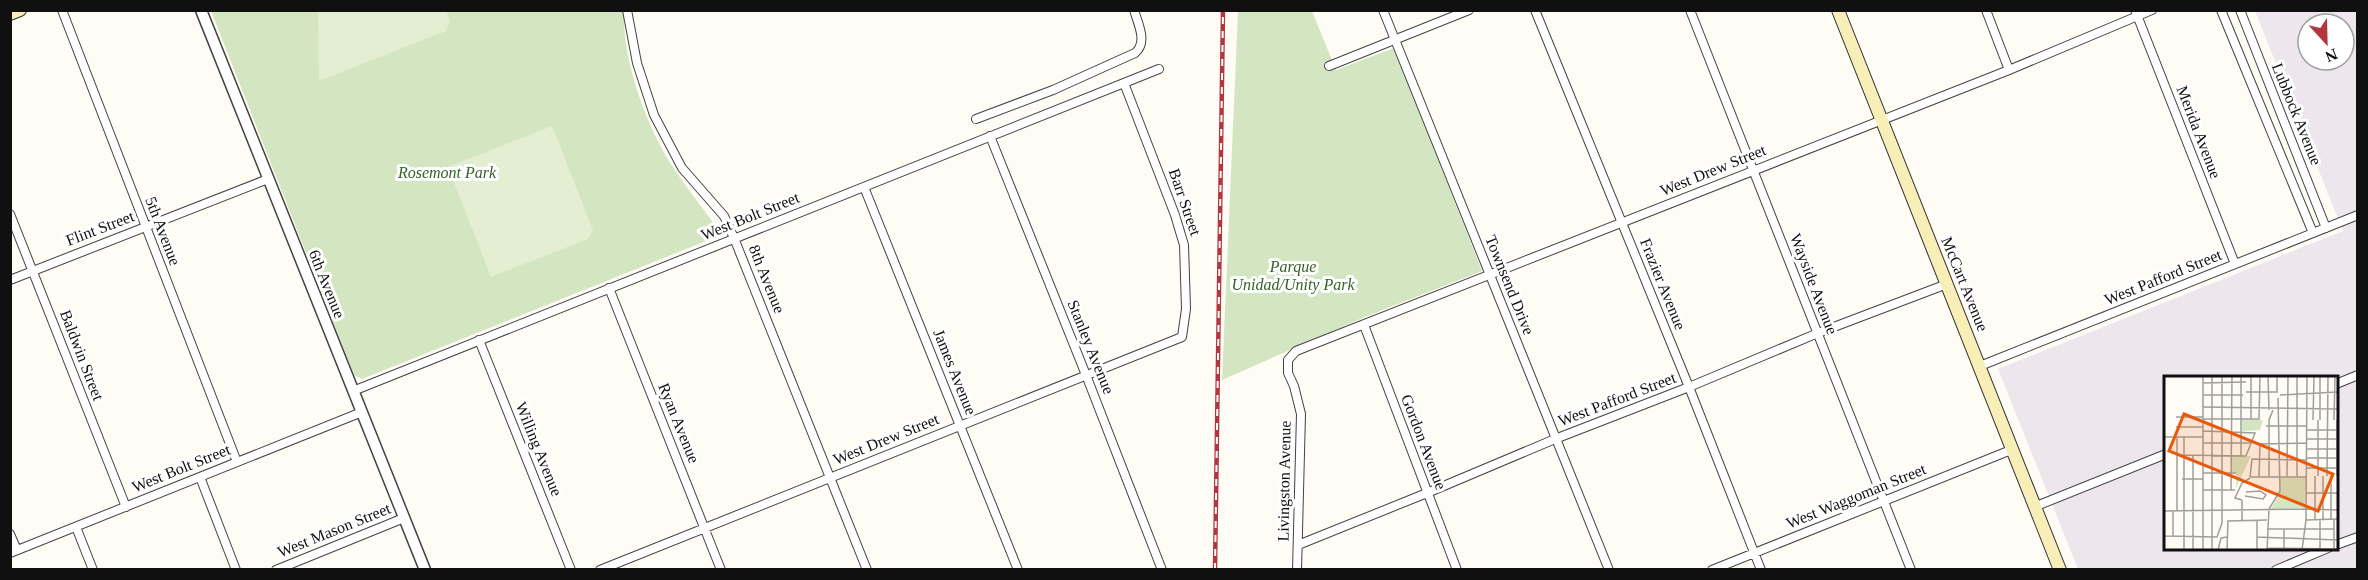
<svg xmlns="http://www.w3.org/2000/svg" width="2368" height="580" font-family="Georgia,serif">
<style>
.industrial{fill:#ede6ed;fill-rule:evenodd}
.green{fill:#d4e6c1}
.pitch{fill:#e4eed2}
.lines{fill:none;stroke-linecap:round;stroke-linejoin:round}
.minor-casing{stroke:#434343;stroke-width:10}
.tertiary-casing{stroke:#434343;stroke-width:13}
.secondary-casing{stroke:#323232;stroke-width:14}
.minor{stroke:#fff;stroke-width:8}
.tertiary{stroke:#fff;stroke-width:10}
.secondary{stroke:#f7efb7;stroke-width:12}
.rail-casing{stroke:#b2363e;stroke-width:4.5}
.rail{stroke:#fff;stroke-width:2;stroke-dasharray:7;stroke-linecap:butt}
.labels{text-anchor:middle;dominant-baseline:central;stroke-width:6;stroke-linejoin:round;paint-order:stroke}
.street-label{font-size:16px;fill:#101010;stroke:#fff}
.park-label{font-size:16px;font-style:italic;fill:#346226;stroke:#fff}
.inset-road{fill:none;stroke:#9f9e99;stroke-width:1.5}
.view{fill:#e8590c;fill-opacity:0.15;stroke:#e8590c;stroke-width:3}
.inset-edge{fill:none;stroke:#101010;stroke-width:3}
</style>
<rect width="100%" height="100%" fill="#fefcf5"/>
<path class="industrial" d="M2255,11H2357V569H2078L1998,369L2343,231ZM2308,24H2344V60H2308ZM2166,378H2336V548H2166Z"/>
<path class="green" d="M211,11H624C622,56 643,116 666,156C682,183 704,208 721,235L362,379L354,375Z
M1238,11H1312L1336,70L1394,48L1482,271L1365,317L1222,380Z"/>
<path class="pitch" d="M318,11H446L450,21L446,31L319,81Z
M552,126L593,230L588,239L491,277L448,167Z"/>
<g class="lines">
<g class="minor-casing">
<path id="minor" d="M62,10L237,462
M627,10L637,63L654,115L682,168L724,216L734,238L867,570
M1383,10L1609,570
M1535,10L1689,387L1761,570
M1690,10L1911,570
M1986,10L2009,70
M2135,10L2235,264
M2221,10L2313,233
M2240,10L2326,228
M1329,66L1469,10
M976,119L1053,90L1135,53C1148,42 1138,24 1134,10
M990,136L1086,375L1162,570
M864,187L1018,570
M10,214L126,507
M10,280L268,179
M609,288L721,570
M1364,325L1457,570
M479,340L571,570
M1980,366L2358,215
M2336,384L2358,375
M353,391L1159,69
M200,477L236,570
M2034,507L2166,454
M76,527L93,570
M10,534L17,550
M1298,545L1427,493L1555,439L1689,387L1818,333L1947,284
M2336,545L2358,537
M10,553L362,412
M276,570L404,518
M600,570L1182,337L1186,309L1184,245L1175,215L1124,83
M1297,570L1301,414L1294,386L1288,373V360L1296,351L2009,70L2152,10
M1712,570L2011,450
M2276,570L2328,548"/>
</g>
<g class="tertiary-casing">
<path id="tertiary" d="M201,10L425,570"/>
</g>
<g class="secondary-casing">
<path id="secondary" d="M1838,10L2060,570
M10,14L20,10"/>
</g>
<use href="#minor" class="minor"/>
<use href="#tertiary" class="tertiary"/>
<use href="#secondary" class="secondary"/>
<g class="rail-casing">
<path id="rail" d="M1215,570L1223,10"/>
</g>
<use href="#rail" class="rail"/>
</g>
<g class="labels">
<g class="street-label">
<text transform="translate(2297 114) rotate(68)">Lubbock Avenue</text>
<text transform="translate(2199 132) rotate(69)">Merida Avenue</text>
<text transform="translate(1713 170) rotate(-22)">West Drew Street</text>
<text transform="translate(1185 202) rotate(71)">Barr Street</text>
<text transform="translate(750 216) rotate(-22)">West Bolt Street</text>
<text transform="translate(100 228) rotate(-21)">Flint Street</text>
<text transform="translate(163 231) rotate(69)">5th Avenue</text>
<text transform="translate(2163 277) rotate(-22)">West Pafford Street</text>
<text transform="translate(767 279) rotate(68)">8th Avenue</text>
<text transform="translate(327 284) rotate(68)">6th Avenue</text>
<text transform="translate(1663 284) rotate(68)">Frazier Avenue</text>
<text transform="translate(1814 284) rotate(69)">Wayside Avenue</text>
<text transform="translate(1965 284) rotate(68)">McCart Avenue</text>
<text transform="translate(1510 285) rotate(68)">Townsend Drive</text>
<text transform="translate(1091 347) rotate(68)">Stanley Avenue</text>
<text transform="translate(82 355) rotate(69)">Baldwin Street</text>
<text transform="translate(955 372) rotate(68)">James Avenue</text>
<text transform="translate(1617 399) rotate(-21)">West Pafford Street</text>
<text transform="translate(679 423) rotate(68)">Ryan Avenue</text>
<text transform="translate(886 439) rotate(-22)">West Drew Street</text>
<text transform="translate(1424 442) rotate(69)">Gordon Avenue</text>
<text transform="translate(539 449) rotate(68)">Willing Avenue</text>
<text transform="translate(181 468) rotate(-22)">West Bolt Street</text>
<text transform="translate(1284 481) rotate(-89)">Livingston Avenue</text>
<text transform="translate(1856 496) rotate(-22)">West Waggoman Street</text>
<text transform="translate(334 530) rotate(-22)">West Mason Street</text>
</g>
<g class="park-label">
<text x="447" y="172">Rosemont Park</text>
<text x="1293" y="266">Parque<tspan x="1293" dy="18">Unidad/Unity Park</tspan></text>
</g>
</g>
<g transform="translate(2164 376)">
<rect width="174" height="174" fill="#fefcf5"/>
<path d="M78,44H99L96,54L78,55ZM68,80H87L72,112V97L68,96ZM115,102H142L141,132L107,133L116,117Z" fill="#d4e6c1"/>
<path class="inset-road" d="M104,0L105,34M39,7L82,6M82,16H113V0M39,19H79M116,19L174,16M38,31L174,33M12,41H39M39,43H95L96,0M87,43V0M149,44L150,0M154,44V100M156,44V0M170,44L171,0M102,50H142M12,51H39M142,54H173M0,61H39M142,63H173M39,67H86M142,73H173M13,79L82,80L91,57L39,55M77,80V0M142,82H173M142,92H173M39,97H72M163,100L164,0M173,100V44M86,101L88,83L142,84M86,101H142M95,101L96,68L142,67M105,101V44L109,34M123,101L124,0M133,101V0M18,103H39M39,114H71M67,114L68,0M142,117H174M81,120L99,123L102,119L96,115L82,116M78,124L71,122L78,107L86,102M105,133L116,115L114,22M139,133L174,134M0,135L142,133M9,135V161M13,135V61M78,144V124M93,144V174M142,144L174,143M151,144V100M156,144V173M159,144V100M167,144V100M170,144V173M103,153H170M120,153V173M0,160L53,161L58,147V0M0,160V135M93,161L174,164M103,172L174,173M20,174V61M29,174V79M39,174V0M48,174V0M54,174L57,162L63,161M63,174L64,145L103,144M103,174L105,133M138,174L142,144L143,0"/>
<path class="view" d="M20,38L169,98L154,135L5,75Z"/>
<rect width="174" height="174" class="inset-edge"/>
</g>
<rect width="2368" height="580" fill="none" stroke="#101010" stroke-width="24"/>
<g transform="translate(2326 42) rotate(158)"><circle r="28" fill="#ffffff" stroke="#9f9f9f" stroke-width="1.5"/>
<path d="M0-4.5L10 22L0 15L-10 22Z" fill="#b2363e"/>
<text y="-9" font-size="16" font-weight="bold" text-anchor="middle" fill="#101010">N</text>
</g>
</svg>
